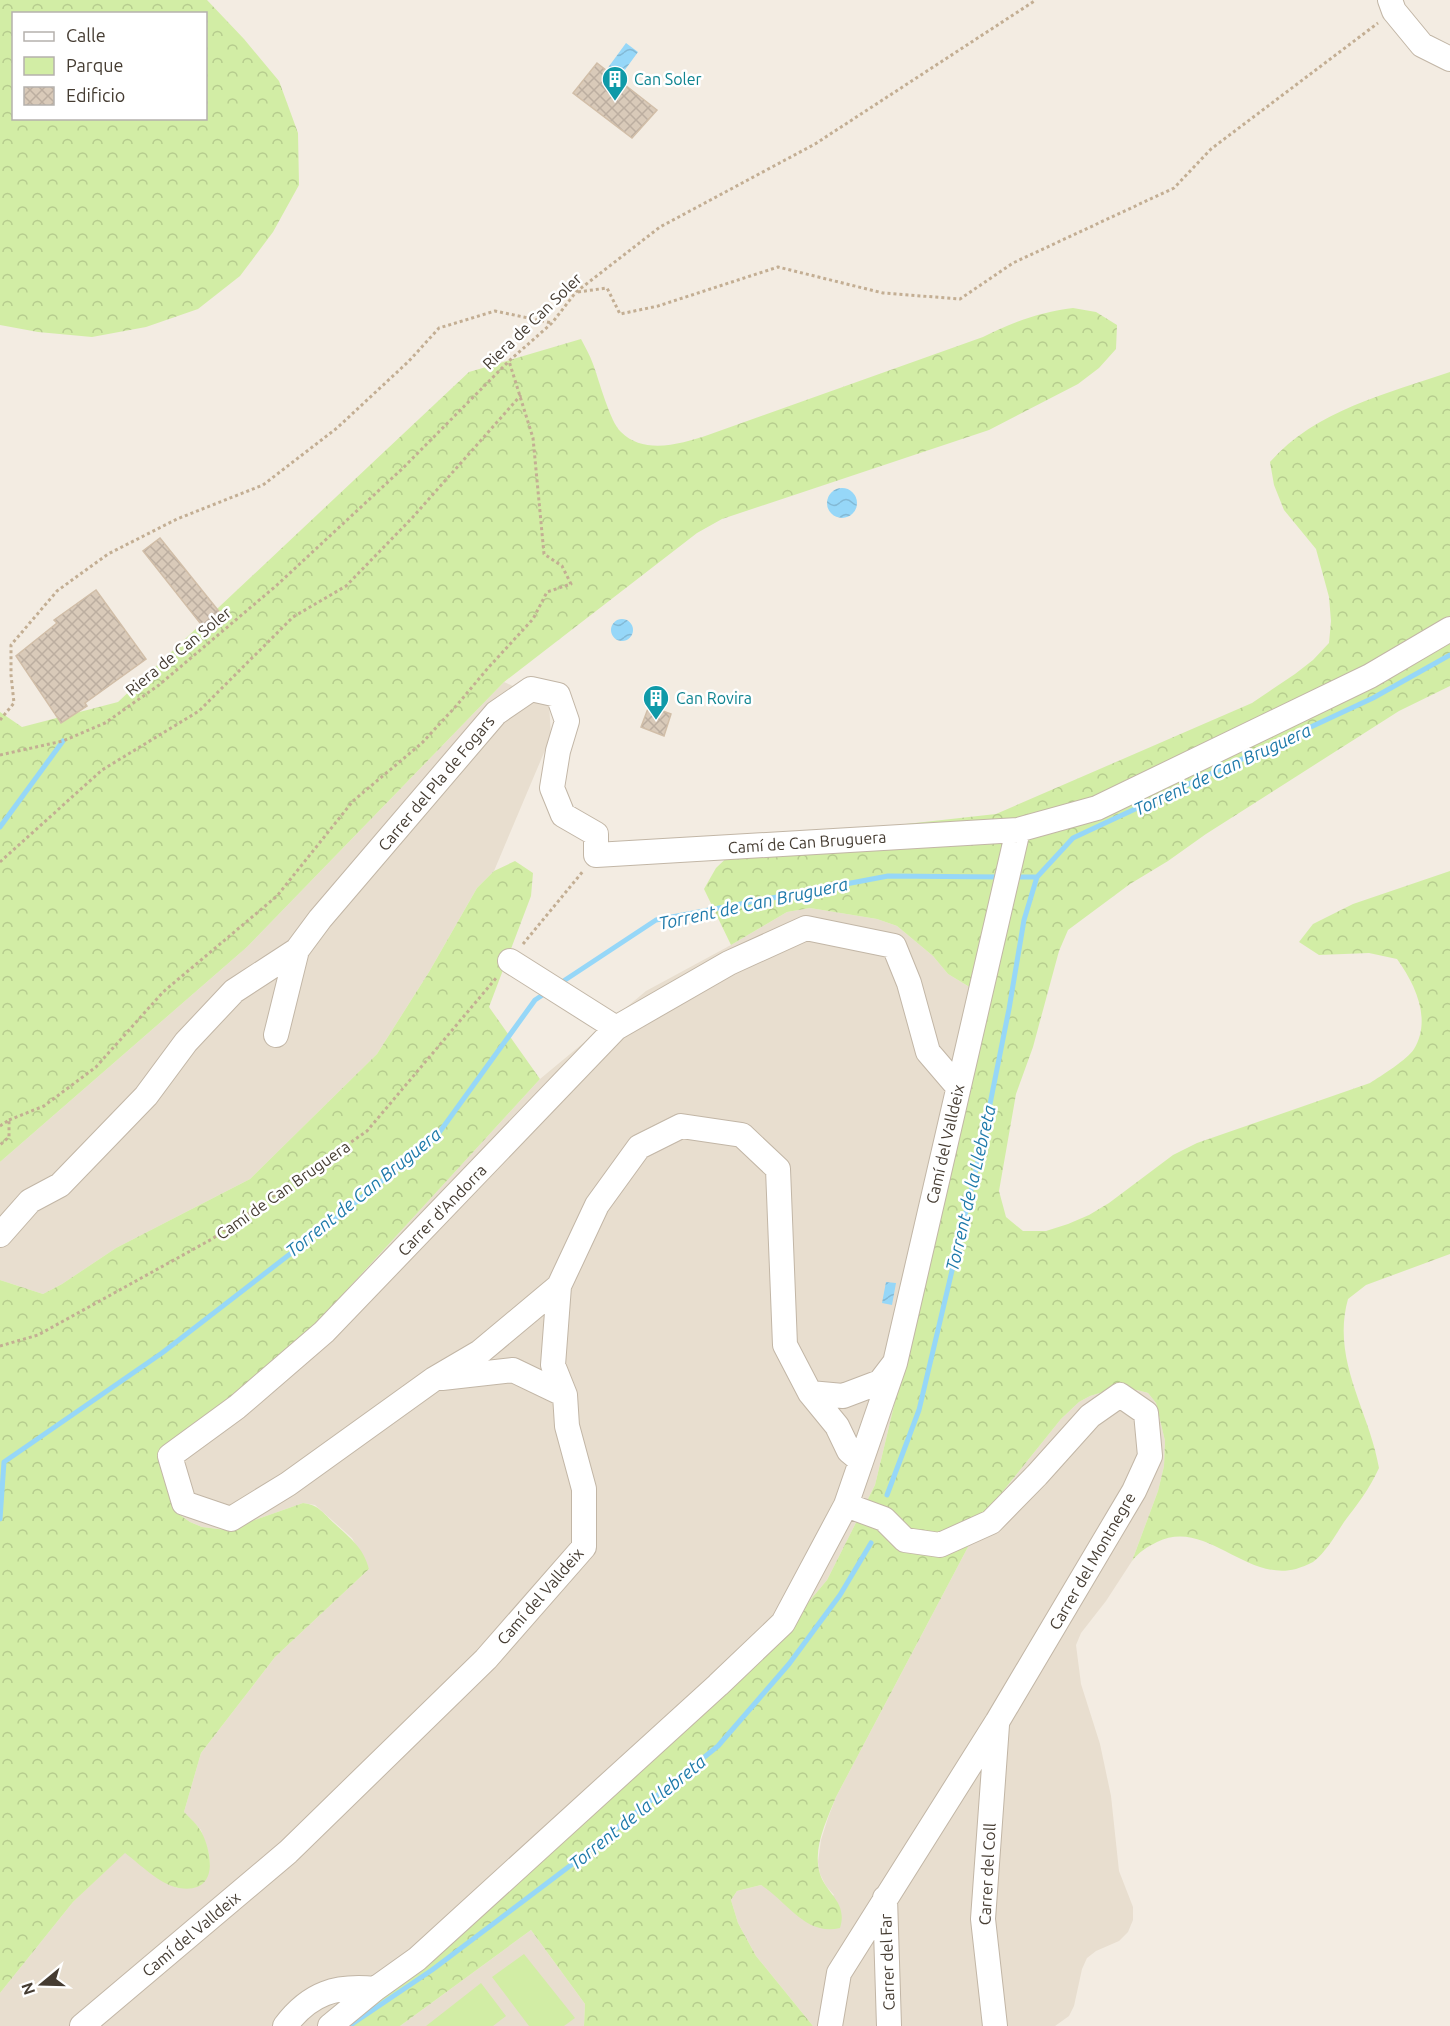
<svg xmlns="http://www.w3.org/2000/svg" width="1450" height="2026" font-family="Ubuntu,sans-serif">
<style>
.residential{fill:#e8decf}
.forest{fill:url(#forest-crowns);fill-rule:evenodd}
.park{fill:#d2eda5}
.water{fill:url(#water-waves)}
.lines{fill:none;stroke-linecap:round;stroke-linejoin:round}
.stream{stroke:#96d7f8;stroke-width:5}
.building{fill:url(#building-cross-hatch);stroke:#d1bea8;stroke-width:1.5}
.minor-casing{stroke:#c2b6a6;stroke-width:26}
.path{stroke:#c3ae93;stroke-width:3;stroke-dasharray:3 3;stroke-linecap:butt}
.minor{stroke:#fff;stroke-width:24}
.labels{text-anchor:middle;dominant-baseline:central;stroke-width:5;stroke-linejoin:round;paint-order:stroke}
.culture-label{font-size:16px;fill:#0d838f;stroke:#fff;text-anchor:start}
.street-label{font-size:16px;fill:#453c32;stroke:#fff}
.water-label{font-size:18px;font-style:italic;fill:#1e7aaa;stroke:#fff}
</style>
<defs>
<pattern id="forest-crowns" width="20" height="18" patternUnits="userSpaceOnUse" patternTransform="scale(1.5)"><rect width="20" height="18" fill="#d2eda5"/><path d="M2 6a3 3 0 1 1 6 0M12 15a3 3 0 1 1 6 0" fill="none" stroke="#b6cc8e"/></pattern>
<pattern id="water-waves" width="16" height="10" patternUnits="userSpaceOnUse" patternTransform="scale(1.5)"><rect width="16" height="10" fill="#96d7f8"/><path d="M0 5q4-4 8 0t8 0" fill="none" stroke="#83b9d5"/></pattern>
<pattern id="building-cross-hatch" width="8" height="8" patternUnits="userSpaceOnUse" patternTransform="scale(1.5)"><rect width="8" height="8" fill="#d9cab9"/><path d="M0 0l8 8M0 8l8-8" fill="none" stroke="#bcaea0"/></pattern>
</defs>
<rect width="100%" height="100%" fill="#f3ece2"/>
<path class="residential" d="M504,682L549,703L551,736L494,871L477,888L429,972L377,1054L250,1179L116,1248L62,1284L43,1294L0,1280V1162L247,947Z
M810,908L877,919L897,926L933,956L948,974L991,1000L875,1485L827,1580L750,1672L652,1761L338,2026H0V1993L73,1902L125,1852L165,1882L177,1888L210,1865L209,1854L201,1830L184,1812L201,1753L275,1657L369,1569L352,1538L315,1505L303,1503L226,1530L202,1527L190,1522L180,1515L164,1459L279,1364L540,1079L646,991L731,945L787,912Z
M1113,1389L1137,1390L1148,1393L1156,1403L1165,1441L1164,1466L1158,1491L1132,1561L1106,1601L1081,1633L1076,1645L1081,1684L1100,1744L1111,1796L1119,1871L1133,1907V1920L1128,1932L1119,1941L1096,1951L1087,1958L1082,1969L1074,2006L1069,2016L1055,2026H813L756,1956L738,1923L731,1900L737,1891L761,1885L774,1893L803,1920L834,1895L826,1886L820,1874L818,1862L821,1840L828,1818L836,1797L987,1511L1061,1419L1079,1402L1090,1396Z
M531,1930L585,2004L584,2026H400Z"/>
<path class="forest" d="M0,0H207L244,39L279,81L298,133L299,185L273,232L240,276L198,309L146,327L92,337L38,332L0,325ZM14,14H206V118H14Z
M1073,308L1096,312L1117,325L1116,349L1099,368L1078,384L989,430L722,519L697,533L504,682L247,947L0,1162V712L22,727L118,702L469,372L581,339C585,347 590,355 593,364C599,380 610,422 621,432C644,455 681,444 708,435L983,337C1012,322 1041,312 1073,308Z
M1450,372V686L1399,711L1206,834L1168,861L1130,884L1068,930L1059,951L1033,1047L1016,1094L999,1191L1006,1217L1023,1231H1046L1068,1224L1089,1215L1109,1203L1173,1155L1197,1143L1370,1083C1381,1076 1408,1059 1414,1049C1432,1019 1415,984 1397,959L1369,953L1319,955L1299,942L1313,924L1353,904L1450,871V1254L1366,1285L1348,1299C1331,1360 1369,1410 1379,1468C1370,1488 1357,1505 1344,1522C1335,1536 1326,1552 1313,1562C1308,1565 1301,1567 1296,1569C1245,1582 1206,1518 1157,1542C1147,1547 1139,1552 1132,1561L1158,1491L1164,1466L1165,1441L1156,1403L1148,1393L1137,1390L1113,1389L1090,1396L1079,1402L1061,1419L987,1511L836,1797C827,1820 812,1848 820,1874C827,1895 848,1902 840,1928C805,1936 788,1902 761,1885L737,1891L731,1900L738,1923L756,1956L813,2026H584L585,2004L531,1930L400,2026H338L652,1761L750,1672L827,1580L875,1485L991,1000L948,974L933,956L897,926L877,919L810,908L787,912L731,945L704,889L716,868L737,848L761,840L996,814L1252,703L1295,674L1313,660L1329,643L1331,621L1329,597L1316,549L1284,510L1274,485L1270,462C1316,410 1386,394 1450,372Z
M515,861L533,873L531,896L489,1007L540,1079L279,1364L164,1459L180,1515L190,1522L202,1527L226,1530L303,1503C319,1505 323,1513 335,1524C351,1539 363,1547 369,1569L275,1657L201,1753L184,1812C190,1818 198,1825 202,1833C213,1856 218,1894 179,1888C160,1885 140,1864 125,1853L73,1902L0,1993V1280L43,1294L62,1284L116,1248L250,1179L377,1054L429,972L477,888L494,871Z"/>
<path class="park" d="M524,1954L575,2018L564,2026H529L492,1977Z
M481,1983L506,2016L493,2026H426Z"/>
<path class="water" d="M626,43L638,52L619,78L607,69Z
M827 503a15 15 0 1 1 30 0a15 15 0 1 1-30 0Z
M611 630a11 11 0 1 1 22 0a11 11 0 1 1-22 0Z
M886,1282L896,1283L892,1305L882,1303Z"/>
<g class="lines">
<path class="stream" d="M0,827L63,741
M1013,877H1037L1073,838L1373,698L1450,655
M559,984L656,920L888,876L1001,877
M887,1495L919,1410L982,1144L1009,1009L1024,920L1037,877
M0,1519L4,1462L162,1353L334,1220L436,1137L535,1000L547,992
M349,2026L432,1970L575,1862L718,1746L789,1664L840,1595L871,1543"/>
</g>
<path class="building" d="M597,63L657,110L632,138L573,93Z
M160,538L221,614L204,628L143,551Z
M96,590L146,659L85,703L87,706L61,723L16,656L57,623L54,620Z
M649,706L671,714L664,736L641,727Z"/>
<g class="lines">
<g class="minor-casing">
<path id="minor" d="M1390,0L1394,11L1422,45L1450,59
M510,961L616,1028
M276,1035L297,950
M0,1235L30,1201L60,1185L146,1096L186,1042L234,991L297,950L320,919L496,713L531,689L558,695L567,721L558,751L552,788L563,815L596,834V855L1018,830L1097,808L1370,676L1450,629
M559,1286L480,1352L434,1379L288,1484L231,1519L184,1503L170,1456L237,1407L324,1332L616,1028L729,963L806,928L894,946L909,983L928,1052L958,1087
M442,1378L513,1370L565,1395
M810,1393L843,1396L880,1382L893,1365
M885,1898L889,2026
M82,2026L288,1852L486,1659L584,1547V1489L567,1426L565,1395L553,1365L559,1286L597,1205L639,1147L681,1126L742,1135L778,1169L785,1345L810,1393L837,1426L849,1451L861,1461
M285,2026C310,1993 336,1985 375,1989
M330,2026L375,1989L417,1959L718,1685L783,1623L846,1505L895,1363L1018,830
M830,2026L839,1973L997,1722L1134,1491L1150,1456L1146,1413L1120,1395L1090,1416L1037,1475L991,1522L940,1545L905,1540L884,1519L846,1505
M995,2026L983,1919L997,1725"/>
</g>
<path class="path" d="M578,292L607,288L620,314L658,306L778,267L883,293L960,299L1013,263L1174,188L1211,149L1378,23
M0,720L14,703L11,675V645L57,591L108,554L177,519L263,485L337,428L409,361L439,328L495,311L552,323
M0,755L63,741L105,723L159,685L277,585L403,468L509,361L552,323L576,292L660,227L815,144L1036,0
M0,862L102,770L199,711L293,617L346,586L413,517L521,395
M523,944L584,870
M9,1120L44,1106L96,1067L163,992L277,896L353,801L422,743L457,705L488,668L533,619L547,592L571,584L562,566L544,554L533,438L509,361
M0,1126L9,1120V1137L0,1145
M0,1346L38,1335L212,1239L367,1131L497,977"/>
<use href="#minor" class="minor"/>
</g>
<defs>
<g id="building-pin" transform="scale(1.35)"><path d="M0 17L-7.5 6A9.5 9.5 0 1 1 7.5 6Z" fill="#0f9aa8" stroke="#fff"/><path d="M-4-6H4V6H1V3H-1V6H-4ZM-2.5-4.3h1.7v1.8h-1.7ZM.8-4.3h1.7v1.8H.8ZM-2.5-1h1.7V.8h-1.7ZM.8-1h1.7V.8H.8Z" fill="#fff"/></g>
</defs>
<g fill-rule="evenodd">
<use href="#building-pin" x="615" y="79"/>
<use href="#building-pin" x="656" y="698"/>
</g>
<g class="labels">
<g class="culture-label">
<text x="634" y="79">Can Soler</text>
<text x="676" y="698">Can Rovira</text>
</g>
<g class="street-label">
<text transform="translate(532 321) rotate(-44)">Riera de Can Soler</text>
<text transform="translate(178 651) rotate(-39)">Riera de Can Soler</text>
<text transform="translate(436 783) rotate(-50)">Carrer del Pla de Fogars</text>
<text transform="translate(807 842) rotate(-4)">Camí de Can Bruguera</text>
<text transform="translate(945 1144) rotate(-77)">Camí del Valldeix</text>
<text transform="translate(283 1190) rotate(-35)">Camí de Can Bruguera</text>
<text transform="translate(442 1210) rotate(-46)">Carrer d'Andorra</text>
<text transform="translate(1092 1561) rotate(-60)">Carrer del Montnegre</text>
<text transform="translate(540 1596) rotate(-49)">Camí del Valldeix</text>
<text transform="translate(987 1874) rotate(-87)">Carrer del Coll</text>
<text transform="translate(191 1934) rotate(-40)">Camí del Valldeix</text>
<text transform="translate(887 1962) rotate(-92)">Carrer del Far</text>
</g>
<g class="water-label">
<text transform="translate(1222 769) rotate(-25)">Torrent de Can Bruguera</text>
<text transform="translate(753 903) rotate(-12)">Torrent de Can Bruguera</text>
<text transform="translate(970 1188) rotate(-77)">Torrent de la Llebreta</text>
<text transform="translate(363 1192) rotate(-39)">Torrent de Can Bruguera</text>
<text transform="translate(637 1812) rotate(-39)">Torrent de la Llebreta</text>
</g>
</g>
<rect x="12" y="12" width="195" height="108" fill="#ffffff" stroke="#b5b1ad" stroke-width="1.5"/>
<rect x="24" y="32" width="30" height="9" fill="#ffffff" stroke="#b5b1ad" stroke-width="1.5"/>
<text x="66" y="42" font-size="18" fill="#453c32">Calle</text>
<rect x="24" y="57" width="30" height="18" fill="#d2eda5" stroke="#b5b1ad" stroke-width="1.5"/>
<text x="66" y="72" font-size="18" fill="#453c32">Parque</text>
<rect x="24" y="87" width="30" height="18" fill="url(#building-cross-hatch)" stroke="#b5b1ad" stroke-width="1.5"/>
<text x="66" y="102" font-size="18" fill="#453c32">Edificio</text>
<g transform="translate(42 1984) rotate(251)" stroke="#ffffff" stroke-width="4.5" paint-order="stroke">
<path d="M0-4.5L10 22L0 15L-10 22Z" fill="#453c32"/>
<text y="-9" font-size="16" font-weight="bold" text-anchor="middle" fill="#453c32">N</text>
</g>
</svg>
